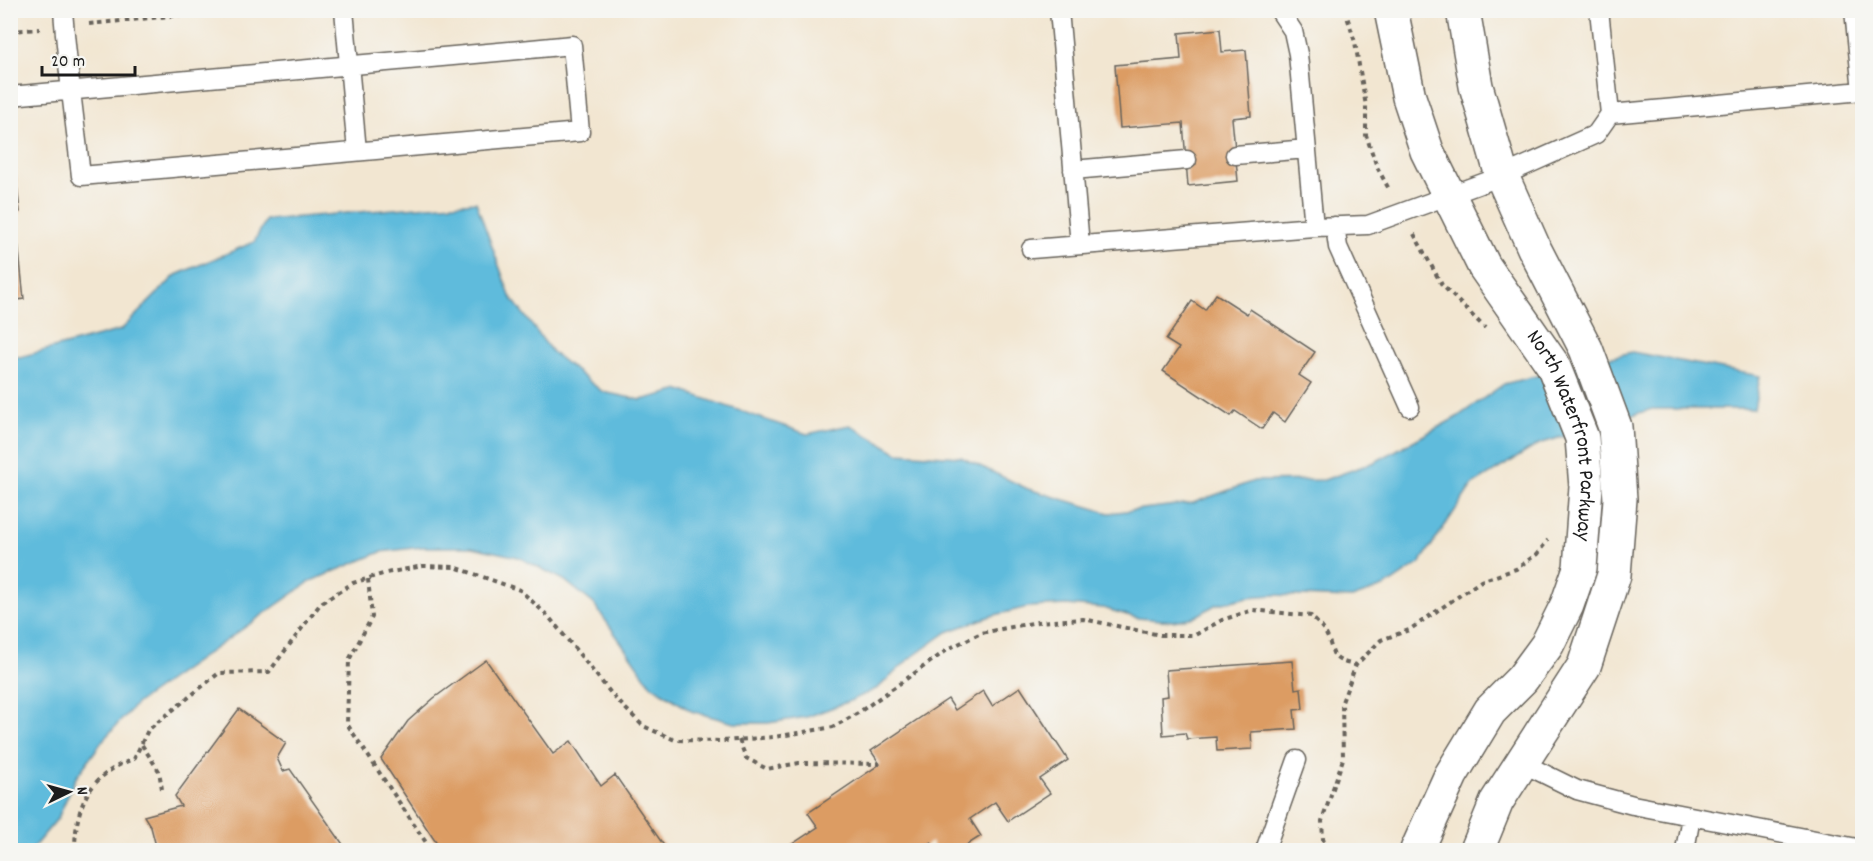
<svg xmlns="http://www.w3.org/2000/svg" width="1873" height="861" font-family="Dekko,sans-serif">
<style>
.water{fill:#5ebbdc;stroke:#3d6c7c;stroke-width:1.5}
.building{fill:#dc9c63}
.lines{fill:none;stroke-linecap:round;stroke-linejoin:round}
.service-casing{stroke:#67635b;stroke-width:21}
.minor-casing{stroke:#67635b;stroke-width:36}
.path{stroke:#67635b;stroke-width:4;stroke-dasharray:4.5 4.5;stroke-linecap:butt}
.service{stroke:#fff;stroke-width:18}
.minor{stroke:#fff;stroke-width:33}
.labels{text-anchor:middle;dominant-baseline:central;stroke-width:6;stroke-linejoin:round;paint-order:stroke}
.street-label{font-size:22px;fill:#1c1c1c;stroke:#f6f6f2}
</style>
<rect width="100%" height="100%" fill="#f6f6f2"/>
<filter id="ink" filterUnits="userSpaceOnUse"><feTurbulence type="fractalNoise" baseFrequency=".0167" numOctaves="2"/><feDisplacementMap in="SourceGraphic" scale="12" xChannelSelector="R" yChannelSelector="G"/><feConvolveMatrix kernelMatrix="1 2 1 2 8 2 1 2 1" color-interpolation-filters="sRGB"/></filter>
<filter id="wash" filterUnits="userSpaceOnUse"><feTurbulence type="fractalNoise" baseFrequency=".008" numOctaves="4" result="noise"/><feDisplacementMap in="SourceGraphic" scale="24" xChannelSelector="R" yChannelSelector="G"/><feGaussianBlur stdDeviation="1.35" result="paint"/><feColorMatrix in="noise" values="0 0 0 0 0 0 0 0 0 0 0 0 0 0 0 0 0 1.4 0 .05"/><feComposite in="paint" operator="in"/></filter>
<g filter="url(#wash)">
<rect width="100%" height="100%" fill="#f2e6d1"/>
<path class="water" d="M476,202L510,296L552,352L603,392L641,400L680,390L807,434L850,425L898,453L961,457L1028,489L1109,513L1193,503L1254,481L1324,480L1375,462L1457,417L1504,384L1632,352L1760,376L1754,409H1652L1539,444L1472,485L1420,563L1386,586L1352,598L1273,595L1248,597L1215,605L1195,617L1173,621L1137,618L1103,608L1066,605L1028,607L991,616L947,632L908,660L878,688L850,701L807,717L768,723H734L691,711L651,685L594,604L564,580L518,557L472,547H422L381,552L311,581L137,703L103,740L75,779L58,818L31,850H11V356L20,357L121,330L176,275L254,242L266,220Z"/>
<g id="blocks">
<path class="building" d="M1220,29L1222,52L1246,50L1251,116L1232,118L1238,181L1188,186L1183,123L1120,128L1115,65L1181,59L1179,33Z
M10,176H16L20,212L15,213L24,299L10,301Z
M1216,294L1247,314L1250,309L1315,352L1299,375L1311,383L1285,422L1273,413L1262,429L1235,411L1231,416L1163,371L1179,348L1166,340L1192,301L1205,310Z
M486,660L553,754L571,741L601,786L615,775L667,850H441L381,759L408,721L434,698Z
M1292,661L1295,689L1301,688L1303,709L1294,710L1296,729L1251,732L1252,749L1217,751L1216,737L1187,739L1185,733L1163,735L1161,697L1168,696L1166,670Z
M1020,687L1068,760L1040,779L1050,793L1008,821L995,802L970,819L981,836L959,850H936L931,842L918,850H795L791,845L818,827L808,813L880,764L871,751L948,699L955,710L983,691L992,706Z
M239,709L286,743L277,758L283,771L290,769L347,850H157L151,827L144,816L181,806L175,796Z"/>
</g>
</g>
<g filter="url(#ink)">
<use href="#blocks" fill-opacity="0" stroke="#67635b" stroke-width="1.5"/>
<g class="lines">
<g class="service-casing">
<path id="service" d="M344,10L357,151
M1059,10L1080,245
M1279,10L1293,31L1298,54L1314,227
M10,96C198,80 385,63 572,45L580,132L81,176C75,121 67,66 63,10
M1610,114L1862,91L1854,10
M1235,155L1307,149
M1073,170L1187,160
M1335,226L1338,247L1410,407
M1031,249L1314,227L1368,225L1502,176L1596,134L1610,114L1599,10
M1522,763L1577,790L1633,805L1862,849
M1265,850L1297,760
M1685,850L1691,817"/>
</g>
<g class="minor-casing">
<g id="minor">
<path id="s1" d="M1391,10L1409,97L1427,151L1484,266L1553,365L1582,438L1586,487L1580,568L1567,605L1547,645L1522,679L1490,711L1451,775L1417,850"/>
<path d="M1463,10L1476,86L1502,176L1534,248L1586,349L1615,427L1620,499L1614,575L1584,666L1497,801L1477,850"/>
</g>
</g>
<path class="path" d="M1345,10L1355,42L1366,106V135L1377,167L1390,191
M89,24L233,10
M10,31L40,29
M1414,234L1442,285L1485,328
M368,579L372,617L349,660L347,724L431,850
M739,740L746,758L767,769L799,763L880,764
M142,745L159,771L162,789
M75,850C75,805 90,774 134,759L148,730L219,673L269,672L321,603L353,583L386,573L423,566L455,567L520,590L549,617L615,698L643,726L675,740L723,741L774,737L833,727L858,713L950,648L981,633L1037,622L1083,619L1160,635H1195L1222,620L1253,610L1311,616C1315,621 1322,626 1325,632C1336,651 1326,660 1356,665
M136,850L139,849
M1327,850L1323,839L1322,821L1343,759L1342,702L1356,665L1381,640L1409,630L1481,581L1516,569L1537,554L1548,540"/>
<use href="#service" class="service"/>
<use href="#minor" class="minor"/>
</g>
</g>
<g class="labels">
<g class="street-label">
<text stroke="none"><textPath href="#s1" startOffset="466">North Waterfront Parkway</textPath></text>
</g>
</g>
<rect width="1873" height="861" fill="none" stroke="#f6f6f2" stroke-width="36"/>
<g transform="translate(69 792) rotate(85)" stroke="#f6f6f2" stroke-width="4.5" paint-order="stroke">
<path d="M0-4.5L10 22L0 15L-10 22Z" fill="#1c1c1c"/>
<text y="-9" font-size="16" font-weight="bold" text-anchor="middle" fill="#1c1c1c">N</text>
</g>
<path d="M42 66v9h93v-9" fill="none" stroke="#1c1c1c" stroke-width="3"/>
<text x="51" y="66" font-size="18" fill="#1c1c1c" stroke="#f6f6f2" stroke-width="4.5" paint-order="stroke">20 m</text>
</svg>
